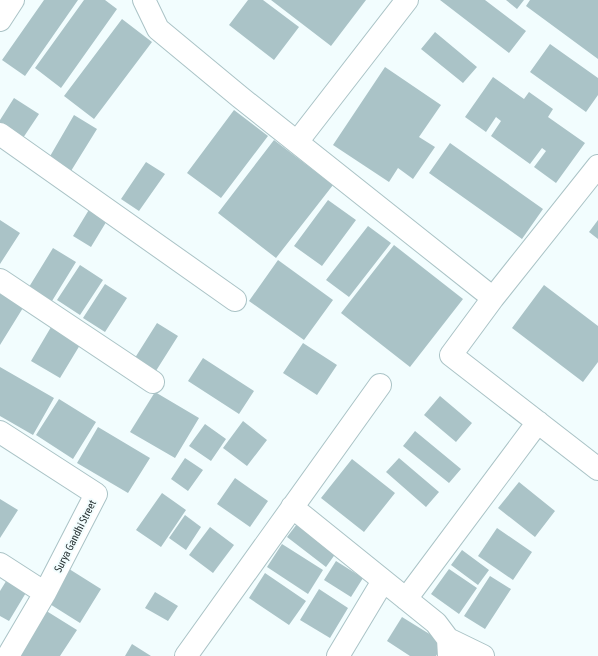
<svg xmlns="http://www.w3.org/2000/svg" width="598" height="656" font-family="'Asap Condensed',sans-serif">
<style>
.building{fill:#aac3c7}
.lines{fill:none;stroke-linecap:round;stroke-linejoin:round}
.street-casing{stroke:#aac3c6;stroke-width:24}
.street{stroke:#fff;stroke-width:22}
.labels{text-anchor:middle;dominant-baseline:central;stroke-width:4;stroke-linejoin:round;paint-order:stroke}
.street-label{font-size:11px;fill:#273132;stroke:#f2fdfe}
</style>
<rect width="100%" height="100%" fill="#f2fdfe"/>
<path class="building" d="M44,0H78L25,76L2,60Z
M84,0H105L117,9L61,88L35,68Z
M248,0H263L299,27L274,60L229,25Z
M271,0H366L331,46Z
M440,0H485L526,31L509,53Z
M506,0H524L517,9Z
M530,0H598V59L526,6Z
M122,19L152,42L94,119L64,96Z
M435,32L477,67L463,83L421,49Z
M550,44L598,78V95L586,112L530,72Z
M385,67L441,105L419,137L435,147L413,179L398,168L389,182L333,145Z
M493,77L524,99L529,92L553,109L548,117L585,143L556,183L534,167L546,151L542,148L530,164L491,136L501,121L496,117L486,132L465,117Z
M14,98L39,114L21,141L0,127V120Z
M234,110L268,136L221,198L187,173Z
M74,115L97,129L71,171L49,158Z
M274,140L333,185L276,258L218,213Z
M450,143L543,209L522,239L429,173Z
M146,162L165,174L139,211L121,199Z
M328,200L356,220L322,266L294,246Z
M90,208L108,219L91,247L73,236Z
M0,220L20,233L0,264Z
M598,220V239L589,232Z
M368,226L391,243L349,297L326,280Z
M394,245L463,299L410,367L341,313Z
M53,248L76,262L52,301L29,287Z
M278,260L333,300L304,340L249,301Z
M80,265L103,280L80,315L57,300Z
M105,284L127,298L105,332L83,318Z
M544,285L598,326V362L583,382L512,328Z
M0,286L26,303L0,345Z
M54,322L83,340L60,378L31,361Z
M157,323L178,336L154,374L133,361Z
M303,343L337,365L317,395L283,373Z
M203,358L254,391L239,414L188,381Z
M0,367L54,398L33,435L0,416Z
M155,392L199,418L175,458L130,432Z
M440,396L472,423L456,442L424,415Z
M59,399L96,422L73,459L36,435Z
M243,421L267,440L247,466L223,448Z
M205,424L226,439L211,461L189,446Z
M98,427L150,458L128,493L77,463Z
M415,431L461,469L449,483L403,446Z
M185,458L203,470L188,491L171,479Z
M399,458L439,492L426,507L386,472Z
M352,459L395,493L364,532L321,498Z
M235,478L268,501L250,527L217,504Z
M519,482L555,511L535,537L498,508Z
M162,493L186,510L161,547L136,530Z
M0,499L18,510L0,538Z
M185,515L201,527L186,550L169,538Z
M297,524L336,553L326,567L287,537Z
M210,527L234,545L213,573L189,555Z
M497,528L532,552L513,580L478,556Z
M282,544L323,570L308,594L267,567Z
M462,550L489,570L478,585L451,565Z
M336,561L363,578L351,597L324,580Z
M66,567L101,589L80,623L45,601Z
M449,569L477,588L459,614L431,594Z
M265,573L306,601L289,625L249,598Z
M490,576L511,589L485,629L464,616Z
M8,578L27,591L9,621L0,616V591Z
M319,589L348,608L330,638L300,620Z
M155,592L178,606L168,621L145,608Z
M40,607L77,630L60,656H14Z
M402,617L444,643L436,656H410L387,641Z
M132,644L151,656H125Z"/>
<g class="lines">
<g class="street-casing">
<path id="street" d="M144,0L158,29L240,97L493,298
M0,20L13,0
M0,134L235,300
M297,142L407,0
M598,166L493,298L451,355L598,469
M0,280L153,382
M0,432L96,494L45,593L8,656
M292,507L436,623L448,639L449,656
M0,564L45,593
M406,599L538,422
M448,639L483,656
M186,656L380,385
M338,656L383,581"/>
</g>
<use href="#street" class="street"/>
</g>
<g class="labels">
<g class="street-label">
<text transform="translate(75 536) rotate(-63)">Surya Gandhi Street</text>
</g>
</g>
</svg>
